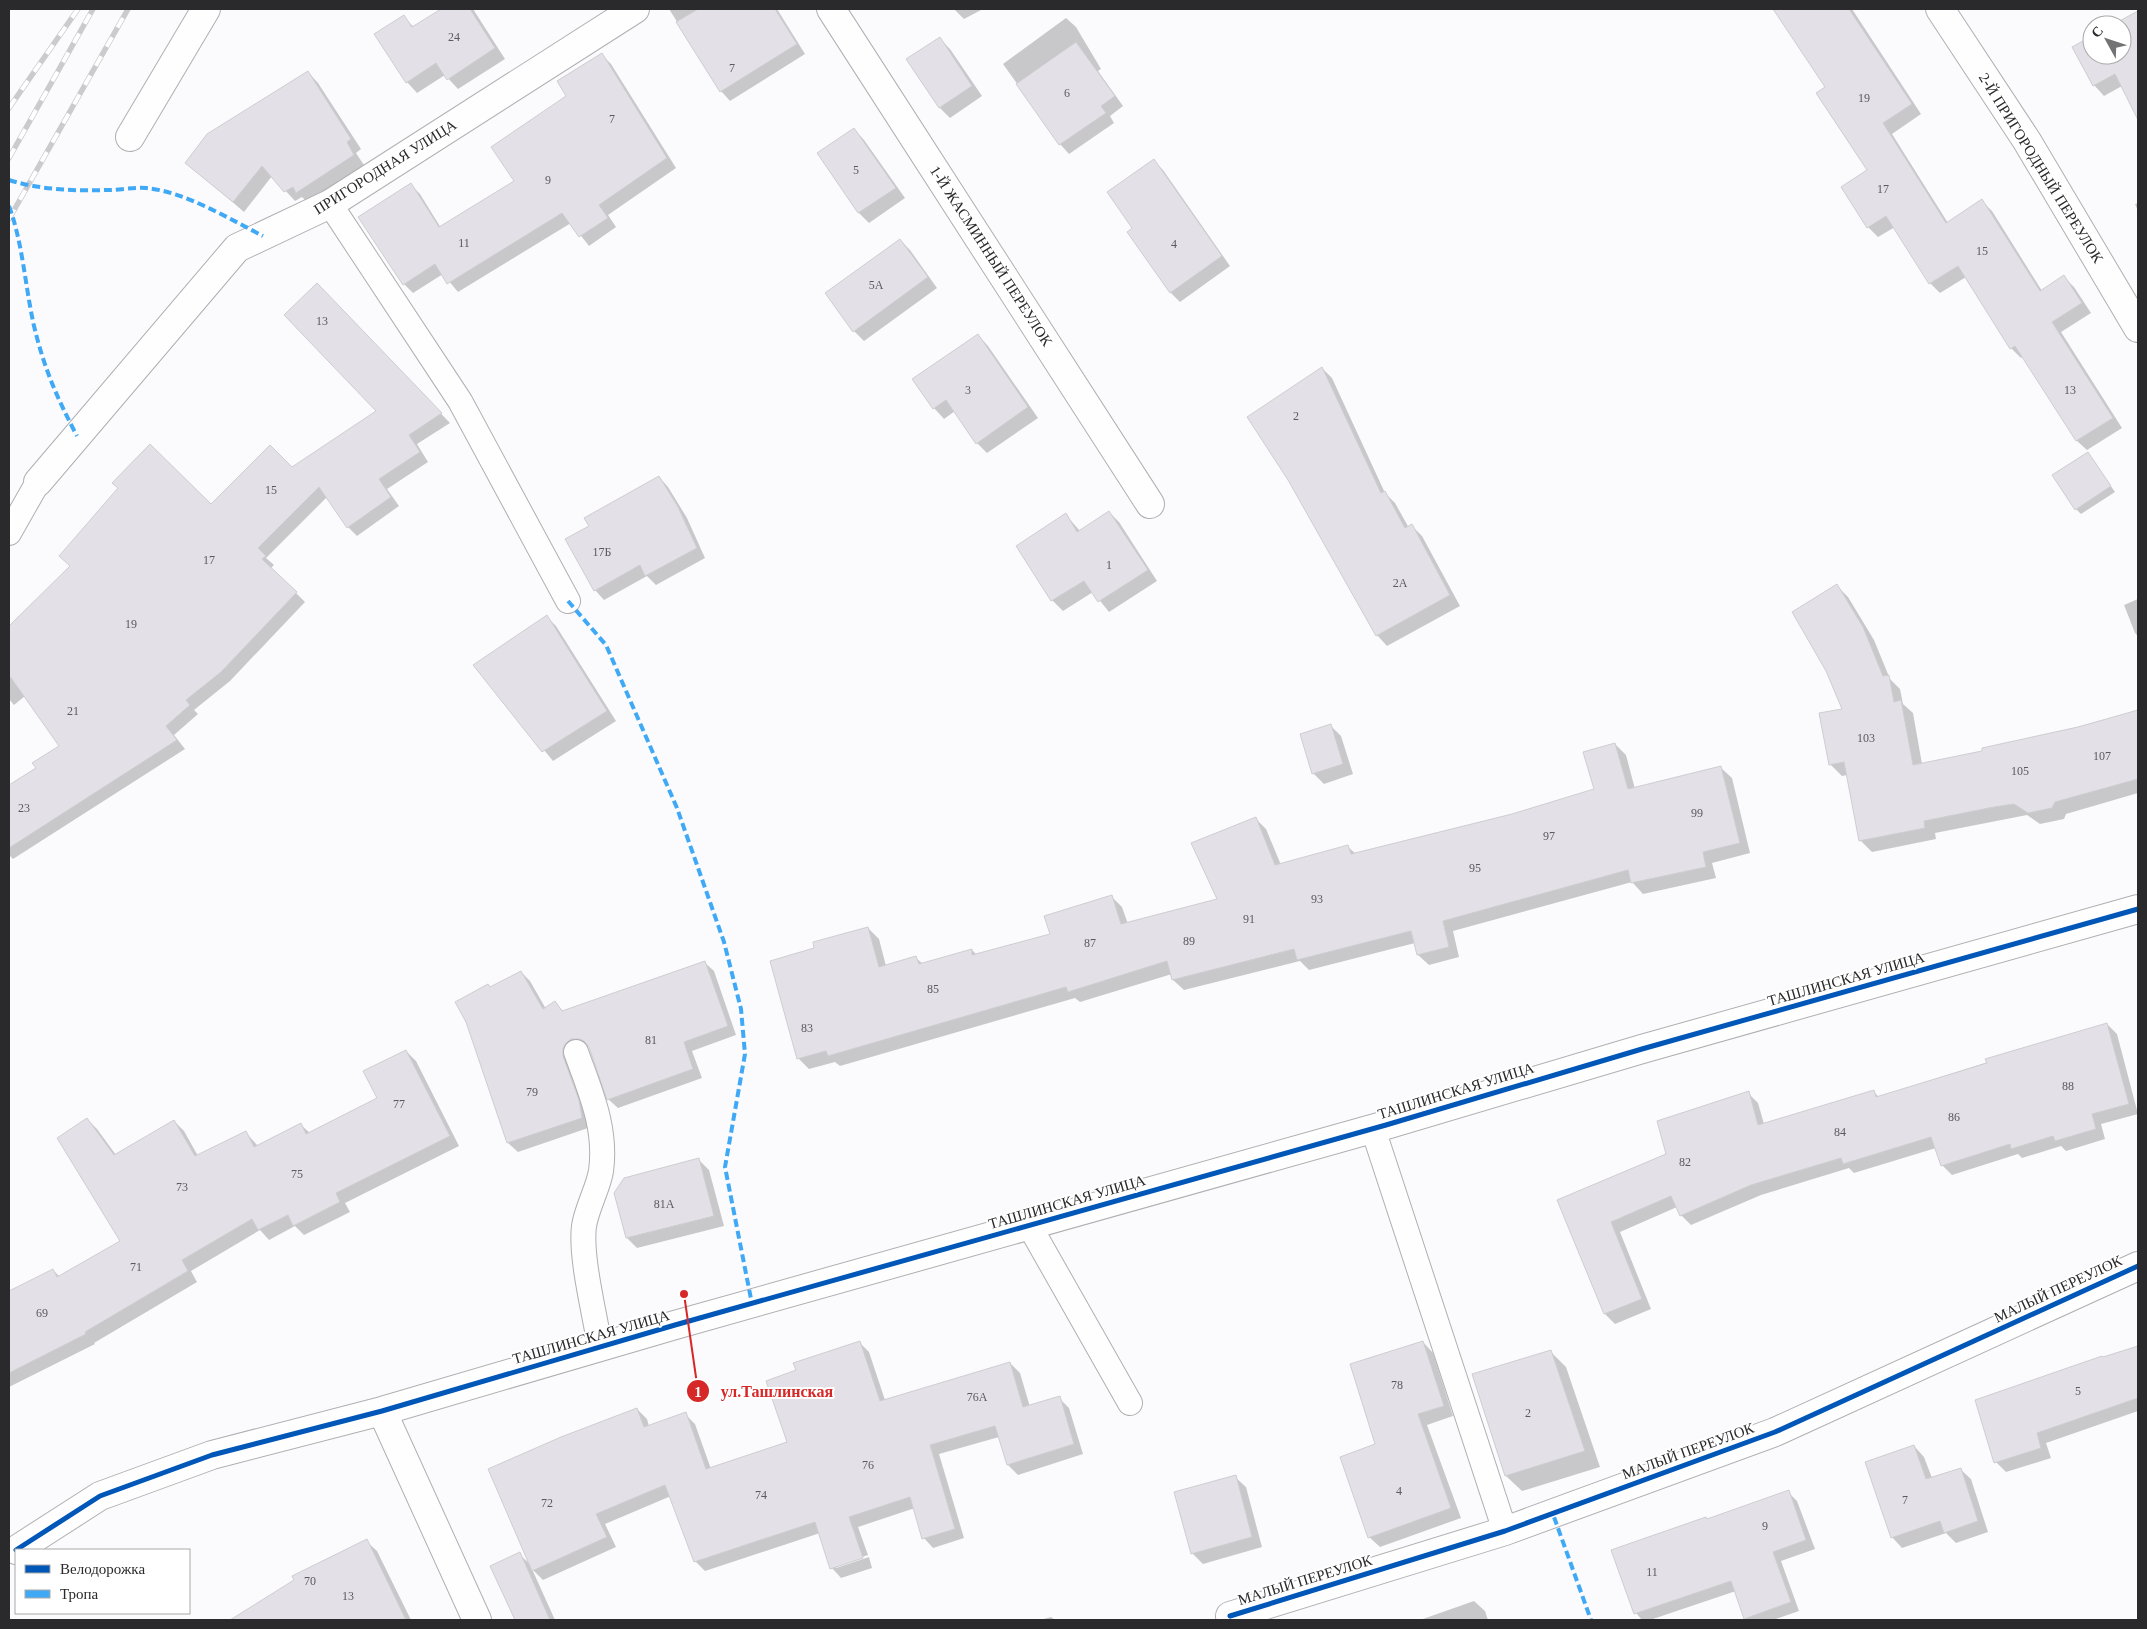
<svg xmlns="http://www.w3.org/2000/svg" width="2147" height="1629" font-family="Georgia,serif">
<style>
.shadow{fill:#0003}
.building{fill:#e3e0e8;stroke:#cecdcf}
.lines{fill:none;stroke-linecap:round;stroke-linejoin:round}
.lane-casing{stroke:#b0afb1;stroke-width:26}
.street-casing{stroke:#b0afb1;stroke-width:30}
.lane{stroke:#fefeff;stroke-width:24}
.street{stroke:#fefeff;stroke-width:28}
.rail-casing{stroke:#cbcacc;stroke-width:5.5}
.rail{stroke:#fff;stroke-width:4;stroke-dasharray:11;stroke-linecap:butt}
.quiet{stroke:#3fa9f5;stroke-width:4;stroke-dasharray:8 4;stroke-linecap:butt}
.cycleway-casing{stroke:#fff;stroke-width:8}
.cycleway{stroke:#0057b8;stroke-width:5}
.labels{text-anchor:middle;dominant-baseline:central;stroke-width:4;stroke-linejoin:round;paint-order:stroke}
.number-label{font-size:12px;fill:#5b5a5d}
.street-label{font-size:15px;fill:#2a292b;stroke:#fff}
.leader{fill:none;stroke:#d62828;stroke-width:2}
.callout-dot{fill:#d62828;stroke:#fff;stroke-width:2}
.mark-label{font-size:15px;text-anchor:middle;font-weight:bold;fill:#fff}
.callout-label{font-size:16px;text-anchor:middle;font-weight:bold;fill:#d62828;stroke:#fff;stroke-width:4;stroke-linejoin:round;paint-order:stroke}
</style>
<rect width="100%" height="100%" fill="#fbfafd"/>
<path class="shadow" d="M443,9H473L505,59L458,89L445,75L417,93L407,82L403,17L414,27Z
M669,9H777L805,54L730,101L721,91Z
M954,9H983L964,19Z
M1775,9H1852L1921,114L1892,134L1948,223L1982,201L1992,211L2042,291L2064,277L2074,287L2091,313L2061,332L2122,428L2087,450L2077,441L2023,356L2021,358L2011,348L1966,277L1940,293L1930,283L1895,227L1878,237L1868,227L1843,187L1869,170L1826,87Z
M2138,12V117L2122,86L2104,96L2094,85L2073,47L2092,37V55H2122V25H2115Z
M1066,18L1076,27L1101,69L1098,71L1123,106L1110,116L1114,123L1069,154L1060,144L1003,64Z
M939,38L950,49L982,96L950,118L940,108L908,60Z
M602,55L611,64L676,168L608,215L616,227L589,246L571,223L458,292L443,274L413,293L404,284L411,185L420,194L441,228L516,182L568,96Z
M308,72L318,83L361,149L356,153L364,165L308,203L302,197L295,201L272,176L244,212L187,163Z
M854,129L864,140L905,198L869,223L859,213L818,153Z
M1154,161L1163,170L1230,266L1180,302L1171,293L1128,232L1134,228Z
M2138,203V211L2135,204Z
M900,240L910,250L937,288L864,341L854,331Z
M317,285L450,423L417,444L428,462L387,489L399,506L357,536L348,527L327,497L266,558L274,565L271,568L305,602L230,681L194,710L198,714L174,735L185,749L13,859L9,855V786L37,768L60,746L25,696L14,705L9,699V640L37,618L211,505L292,469L378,411Z
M978,335L988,346L1038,418L987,453L977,443L955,411L944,419L934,408Z
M1322,368L1332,378L1385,493L1395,503L1409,528L1412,526L1422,536L1460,606L1387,646L1377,635Z
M2088,453L2115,492L2081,514L2076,509Z
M659,477L668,487L687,518L705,558L656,585L647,576L604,600L595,590L590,527Z
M1109,512L1119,522L1157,581L1109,612L1093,592L1063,611L1052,600L1017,547L1066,515L1080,531Z
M1837,586L1848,597L1874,640L1890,679L1900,689L1903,704L1913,713L1922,764L1984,752L2138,711V793L2066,814L2064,819L2040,824L2027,815L1935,833L1936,839L1872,852L1860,840L1847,775L1842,776L1830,764L1844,710Z
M2138,599V636L2135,633L2124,605Z
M547,617L556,626L616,721L553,761L475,666Z
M1331,726L1341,736L1353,774L1324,784L1313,773Z
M1615,744L1626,755L1635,789L1721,768L1732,778L1750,853L1712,863L1716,878L1643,894L1632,882L1453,931L1459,957L1429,965L1418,955L1415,943L1309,970L1300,961L1184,990L1173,980L1172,974L1080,1002L1075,998L840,1066L835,1062L809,1069L798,1058L816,949L868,928L879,939L886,966L916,958L923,964L972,950L977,955L1051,935L1111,896L1122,907L1128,924L1219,900L1256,819L1266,829L1281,865L1348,847L1356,854L1512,815L1596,790Z
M704,962L714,971L736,1035L692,1051L702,1078L618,1108L608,1099L589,1047L581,1048L591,1127L518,1152L508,1143L467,1022L491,988L521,972L530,981L546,1009L555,1003L564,1012Z
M2107,1024L2117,1034L2138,1114L2101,1124L2105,1139L2066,1151L2061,1146L2022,1158L2018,1154L1952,1175L1942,1165L1936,1148L1854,1173L1849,1168L1761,1195L1691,1225L1681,1215L1677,1207L1620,1232L1651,1309L1615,1324L1605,1314L1559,1200L1668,1155L1748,1093L1758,1103L1764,1124L1873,1091L1879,1097Z
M406,1051L416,1061L459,1146L345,1203L350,1212L304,1235L295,1226L269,1240L260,1230L191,1271L197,1282L94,1343L95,1344L9,1387V1293L53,1270L60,1277L122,1242L87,1119L97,1129L116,1155L174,1121L184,1131L198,1156L246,1133L258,1146L300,1124L310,1133L378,1098Z
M699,1160L709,1170L724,1226L637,1248L627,1238Z
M859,1342L869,1352L885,1400L1010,1363L1020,1373L1030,1407L1059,1398L1069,1408L1083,1454L1018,1475L1008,1465L999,1437L939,1454L964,1538L933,1548L924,1538L915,1508L858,1527L868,1555L836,1566V1568L869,1557L872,1568L841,1578L832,1568L820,1533L705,1571L695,1561L671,1496L605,1524L616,1547L543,1580L532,1569L555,1620H516L491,1566L519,1554L531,1565L637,1409L647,1419L649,1426L685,1414L695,1424L711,1469L789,1443L797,1371Z
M1423,1342L1433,1353L1453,1416L1427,1425L1461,1518L1380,1547L1369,1537L1377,1445Z
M2138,1347V1411L2046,1443L2051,1458L2006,1472L1996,1462L2103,1358Z
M1551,1352L1566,1367L1600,1467L1522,1491L1506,1476L1474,1375Z
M1914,1446L1924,1457L1932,1478L1960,1469L1971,1479L1988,1532L1956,1543L1946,1533L1902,1548L1892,1537Z
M1235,1477L1246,1487L1262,1547L1203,1564L1192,1553Z
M1788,1492L1797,1501L1815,1549L1781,1561L1799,1611L1773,1620H1747L1736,1591L1650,1620H1642L1636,1613L1708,1520Z
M366,1541L377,1551L411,1620H232L296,1581Z
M1474,1601L1485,1611L1488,1620H1420Z
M1051,1617L1055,1620H1040Z"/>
<path class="building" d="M441,9H470L495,48L447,80L436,63L406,83L374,34L404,15L412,27Z
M698,9H775L797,44L720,92L676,22Z
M1773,9H1849L1912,104L1883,123L1946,223L1982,199L2040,291L2064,275L2082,303L2052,322L2113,418L2076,441L2015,346L2010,349L1958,266L1929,284L1886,216L1867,228L1841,187L1867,170L1816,93L1825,87Z
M2138,11V120L2115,74L2093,86L2072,47L2092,36V55H2122V25H2112Z
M940,37L972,86L939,108L906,59Z
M1076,42L1115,96L1101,106L1106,113L1059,145L1016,84Z
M602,53L667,158L599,205L608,218L579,237L562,213L447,284L435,264L403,285L358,217L411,183L439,227L514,181L491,147L566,96L557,81Z
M308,71L351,139L347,142L354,155L296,193L293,187L284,192L262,166L233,202L185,163L207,134Z
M854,128L896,188L858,213L817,153Z
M1154,159L1222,256L1170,293L1127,232L1132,228L1107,192Z
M900,239L928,277L853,332L825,293Z
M317,283L442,413L409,435L420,452L379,479L391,497L347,528L319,487L258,548L266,556L262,559L297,592L221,672L186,700L190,705L166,726L177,740L9,848V785L36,768L32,763L59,746L9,675V626L70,566L59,556L118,488L112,483L150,444L211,504L270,445L292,467L376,411L284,315Z
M978,334L1028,407L976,444L946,400L933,409L912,379Z
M1322,367L1381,493L1385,491L1405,528L1412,524L1450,595L1376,636L1288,480L1247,417Z
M2088,452L2111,486L2075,510L2052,475Z
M659,476L678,507L697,548L645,576L640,565L594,591L565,539L589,526L584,518Z
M1109,511L1148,570L1098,602L1084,581L1051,601L1016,546L1066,513L1077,532Z
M1837,584L1863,627L1883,676L1889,675L1894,702L1901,700L1913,765L1982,751V748L2078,727L2138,710V779L2055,802L2052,808L2028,813L2014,804L1994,807L1924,821L1925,828L1859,841L1844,762L1829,765L1819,713L1842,709L1826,671L1792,612Z
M547,615L607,711L542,752L473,665Z
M1331,724L1343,764L1312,774L1300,734Z
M1615,743L1628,789L1721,766L1740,843L1703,852L1706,867L1631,883L1628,870L1443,921L1449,947L1417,955L1411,931L1297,960L1294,949L1172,980L1167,961L1068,992L1066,987L828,1056L826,1051L797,1059L770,961L814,948L813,942L868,927L879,967L916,956L919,964L972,949V955L1050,934L1044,916L1112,895L1121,924L1217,899L1191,843L1256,817L1275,865L1348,845L1351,854L1512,814L1594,789L1583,752Z
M705,961L728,1026L684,1042L693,1069L607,1100L589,1047L584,1041L579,1039H571L565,1044L563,1049V1056L579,1100L582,1118L507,1143L466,1022L455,1002L488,984L490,987L521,971L543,1009L555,1001L562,1011Z
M2107,1023L2129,1104L2092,1114L2096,1129L2055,1141L2053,1136L2011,1149L2010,1144L1941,1166L1931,1137L1843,1164L1841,1158L1751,1185L1680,1216L1671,1196L1611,1222L1642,1299L1604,1314L1557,1200L1666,1154L1657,1121L1749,1091L1758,1125L1874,1090L1876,1097L1987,1063L1985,1059Z
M406,1050L450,1136L336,1193L340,1202L293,1226L288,1215L258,1230L252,1219L182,1260L188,1271L85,1332L86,1334L9,1373V1291L53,1269L57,1277L120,1241L57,1138L87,1118L114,1155L174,1120L195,1156L246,1131L254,1147L301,1123L306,1134L377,1098L363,1071Z
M699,1158L714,1216L626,1238L614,1193L624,1178Z
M860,1341L880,1401L1010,1362L1023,1407L1060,1396L1074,1444L1007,1465L995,1426L930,1445L955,1529L922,1539L910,1497L849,1517L863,1558L830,1569L815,1522L694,1562L665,1485L596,1514L607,1537L532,1571L488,1469L561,1437L637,1408L644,1427L686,1412L706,1469L787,1442L766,1381L796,1370L793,1363Z
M1423,1341L1444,1406L1418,1414L1451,1508L1368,1538L1340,1457L1375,1444L1350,1364Z
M2138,1346V1398L2037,1433L2041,1448L1994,1463L1975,1400L2102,1356L2103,1357Z
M1551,1350L1585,1451L1505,1476L1472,1374Z
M1914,1445L1926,1479L1961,1468L1978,1521L1944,1533L1940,1521L1891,1538L1865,1462Z
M1236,1475L1252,1537L1191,1554L1174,1492Z
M1789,1490L1806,1540L1773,1552L1791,1602L1744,1619L1731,1581L1634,1614L1611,1550L1706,1517L1707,1519Z
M367,1539L406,1620H230L294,1580L292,1576Z
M520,1552L550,1620H515L490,1566Z"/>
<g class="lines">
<g class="lane-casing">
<path id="lane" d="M330,204L460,401L568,601
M9,533L38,482
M576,1052C590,1091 607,1128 601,1171C598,1189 587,1207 584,1226C580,1257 595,1315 600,1347
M1373,1129L1505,1531
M1029,1225L1130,1403"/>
</g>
<g class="street-casing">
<path id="street" d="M831,9L1150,504
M1940,9L2027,141L2138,328
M130,137L206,9
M38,482L237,248L330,204L635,9
M382,1411L477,1620
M16,1550L100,1496L212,1455L382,1411L675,1325L1386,1125L1642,1049L2138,909
M1230,1616L1505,1531L1775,1432L2138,1266"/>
</g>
<use href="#lane" class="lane"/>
<use href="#street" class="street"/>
<g class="rail-casing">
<path id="rail" d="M9,108L78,9
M9,158L93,9
M9,219L128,9"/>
</g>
<use href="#rail" class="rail"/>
<path class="quiet" d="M9,180C41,190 74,191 108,190C120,190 134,187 146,188C183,191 230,219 263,236
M9,206C23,244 25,286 34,326C44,368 57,398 77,436
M568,601L606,645L677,808L724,942L741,1009L745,1054L725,1167L752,1304
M1554,1517L1591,1620"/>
<g class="cycleway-casing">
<path id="cycleway" d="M16,1550L100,1496L212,1455L382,1411L675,1325L1386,1125L1642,1049L2138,909
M1230,1616L1505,1531L1775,1432L2138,1266"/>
</g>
<use href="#cycleway" class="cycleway"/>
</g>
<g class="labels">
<g class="number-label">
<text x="454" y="37">24</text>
<text x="732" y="68">7</text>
<text x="1067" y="93">6</text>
<text x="1864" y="98">19</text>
<text x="612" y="119">7</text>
<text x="856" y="170">5</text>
<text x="548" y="180">9</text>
<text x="1883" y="189">17</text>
<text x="464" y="243">11</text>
<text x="1174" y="244">4</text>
<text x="1982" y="251">15</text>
<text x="876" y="285">5А</text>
<text x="322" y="321">13</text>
<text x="968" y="390">3</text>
<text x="2070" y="390">13</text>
<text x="1296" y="416">2</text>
<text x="271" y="490">15</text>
<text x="602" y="552">17Б</text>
<text x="209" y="560">17</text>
<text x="1109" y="565">1</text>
<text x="1400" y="583">2А</text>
<text x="131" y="624">19</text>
<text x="73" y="711">21</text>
<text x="1866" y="738">103</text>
<text x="2102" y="756">107</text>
<text x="2020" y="771">105</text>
<text x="24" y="808">23</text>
<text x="1697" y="813">99</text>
<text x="1549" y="836">97</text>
<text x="1475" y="868">95</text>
<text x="1317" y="899">93</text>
<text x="1249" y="919">91</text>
<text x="1189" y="941">89</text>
<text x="1090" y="943">87</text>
<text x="933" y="989">85</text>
<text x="807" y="1028">83</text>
<text x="651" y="1040">81</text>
<text x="2068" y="1086">88</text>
<text x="532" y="1092">79</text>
<text x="399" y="1104">77</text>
<text x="1954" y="1117">86</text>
<text x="1840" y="1132">84</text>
<text x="1685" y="1162">82</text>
<text x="297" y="1174">75</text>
<text x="182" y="1187">73</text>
<text x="664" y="1204">81А</text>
<text x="136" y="1267">71</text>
<text x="42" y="1313">69</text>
<text x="1397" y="1385">78</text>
<text x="2078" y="1391">5</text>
<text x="977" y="1397">76А</text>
<text x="1528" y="1413">2</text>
<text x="868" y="1465">76</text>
<text x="1399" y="1491">4</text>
<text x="761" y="1495">74</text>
<text x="1905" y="1500">7</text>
<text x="547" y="1503">72</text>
<text x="1765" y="1526">9</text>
<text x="1652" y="1572">11</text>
<text x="310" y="1581">70</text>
<text x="348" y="1596">13</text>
</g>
<g class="street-label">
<text transform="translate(385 167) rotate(-32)">ПРИГОРОДНАЯ УЛИЦА</text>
<text transform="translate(2041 168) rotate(58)">2-Й ПРИГОРОДНЫЙ ПЕРЕУЛОК</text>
<text transform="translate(991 256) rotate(57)">1-Й ЖАСМИННЫЙ ПЕРЕУЛОК</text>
<text transform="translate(1846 979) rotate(-16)">ТАШЛИНСКАЯ УЛИЦА</text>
<text transform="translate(1456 1091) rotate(-17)">ТАШЛИНСКАЯ УЛИЦА</text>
<text transform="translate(1067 1202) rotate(-16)">ТАШЛИНСКАЯ УЛИЦА</text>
<text transform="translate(2058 1289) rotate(-25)">МАЛЫЙ ПЕРЕУЛОК</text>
<text transform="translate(591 1337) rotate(-16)">ТАШЛИНСКАЯ УЛИЦА</text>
<text transform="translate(1688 1451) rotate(-20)">МАЛЫЙ ПЕРЕУЛОК</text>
<text transform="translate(1305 1580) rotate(-17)">МАЛЫЙ ПЕРЕУЛОК</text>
</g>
</g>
<path class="leader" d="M684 1294L698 1391"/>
<g class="callout-dot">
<circle cx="684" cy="1294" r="5"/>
<circle cx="698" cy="1391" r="12"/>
</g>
<g class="mark-label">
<text x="698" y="1397">1</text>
</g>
<g class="callout-label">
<text x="777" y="1397">ул.Ташлинская</text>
</g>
<rect width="2147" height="1629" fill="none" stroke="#2a292b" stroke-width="20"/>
<rect x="15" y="1549" width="175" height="65" fill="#ffffff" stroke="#aaa9aa"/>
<rect x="25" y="1565" width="25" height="8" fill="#0057b8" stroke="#aaa9aa"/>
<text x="60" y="1574" font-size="15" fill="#2a292b">Велодорожка</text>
<rect x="25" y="1590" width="25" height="8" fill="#3fa9f5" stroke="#aaa9aa"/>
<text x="60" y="1599" font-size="15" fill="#2a292b">Тропа</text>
<g transform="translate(2107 40) rotate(310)"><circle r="24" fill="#ffffff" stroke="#aaa9aa"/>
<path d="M0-4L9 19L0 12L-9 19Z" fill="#737274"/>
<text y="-8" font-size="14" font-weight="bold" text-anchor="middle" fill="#2a292b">С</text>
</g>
</svg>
